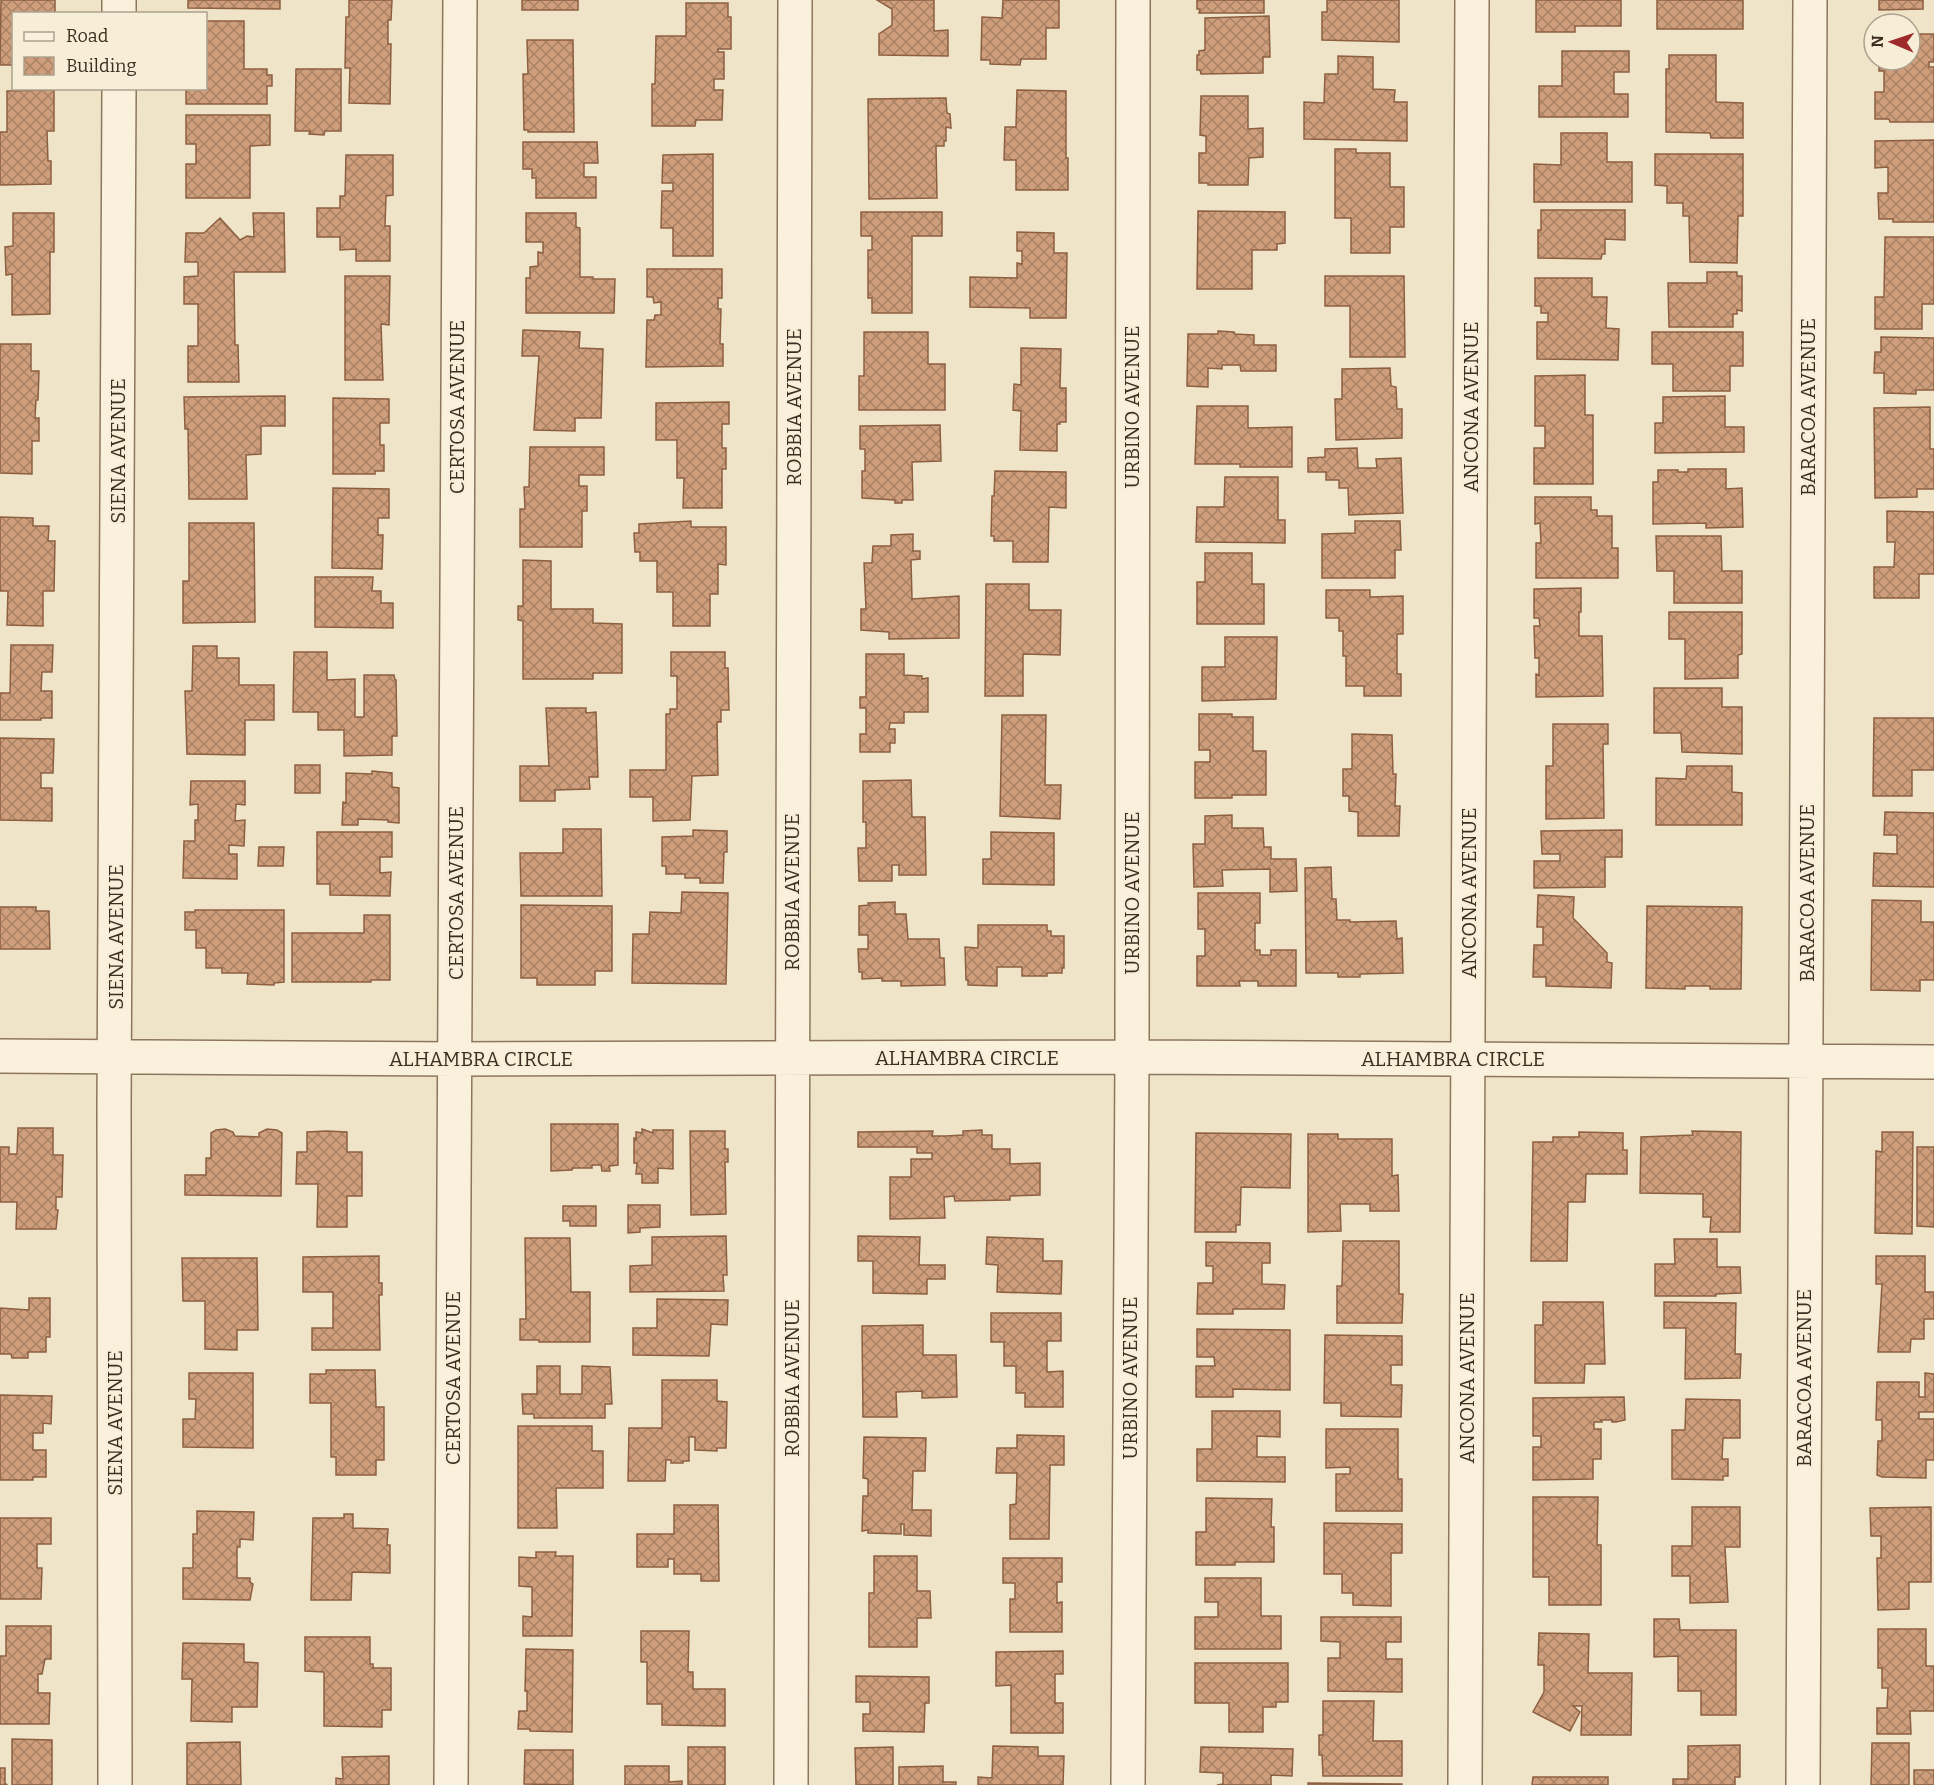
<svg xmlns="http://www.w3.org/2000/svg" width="1934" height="1785" font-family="Bitter,serif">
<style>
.building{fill:url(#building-cross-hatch);stroke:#8d5f41;stroke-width:1.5}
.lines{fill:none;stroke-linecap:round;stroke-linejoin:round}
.minor-casing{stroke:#8d765c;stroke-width:36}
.minor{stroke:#faf1dc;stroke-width:33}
.labels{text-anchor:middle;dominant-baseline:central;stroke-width:4.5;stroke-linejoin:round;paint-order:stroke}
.street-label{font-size:20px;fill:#3d2e20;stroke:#f7eed8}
</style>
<defs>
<pattern id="building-cross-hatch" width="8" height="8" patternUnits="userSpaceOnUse" patternTransform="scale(1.5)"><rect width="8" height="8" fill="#cf9f7d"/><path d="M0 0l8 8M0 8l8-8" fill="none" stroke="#a98266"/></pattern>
</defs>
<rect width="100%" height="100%" fill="#f0e4c8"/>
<path class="building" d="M1,0H55V14H14V65H0Z
M188,0H280V9L188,8Z
M349,0H392L391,20H388V44H391L390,104L349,103L350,68H345L346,17H349Z
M522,0H578V10H522Z
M877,0H934V31L948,30V56L879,55V34L892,25V9Z
M1003,0H1059V28H1046V59H1021L1020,65L990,64V60H981L982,17L1002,18Z
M1197,0H1264V13H1199L1200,9H1197Z
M1327,0H1399V42L1322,40V12H1327Z
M1536,0H1621V26H1575V32H1536Z
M1657,0H1743V29H1657Z
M1879,0H1923V9L1879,10Z
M686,3H728V17H731V49H718V52H724V79H714V90H723L722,120H696L695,126H652V84H655L656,36H686Z
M1269,16L1270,57H1263V73L1201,74L1200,70H1197V55H1199V51L1205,50V18Z
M206,21H244V69H267V75H272V86H267V104H186V88H206Z
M1910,34H1934V62H1929V67H1934V122H1890L1889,119H1875V92H1884V71H1879V60H1910Z
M527,40H573L574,132H528V130H524L523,74H528Z
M1562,51H1629V72H1614V94H1628V117H1539V86H1562Z
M1669,55H1716V102L1743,103V138H1711L1710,133L1666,132V69H1669Z
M1338,56L1373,57V89L1395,90L1394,102H1407V141L1304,139V102L1324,103L1325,74H1338Z
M296,69H341V131H325L324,135L309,134L310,131H295Z
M54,90V131H47L48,161H51V184L0,185V132H7V91Z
M1017,90L1066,91V158H1068V190H1016V160H1004L1005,127H1016Z
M1201,96H1248V129L1263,128V157L1249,158L1248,185H1208V183H1199V153H1206V136L1200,135Z
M946,98L947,113L950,114L951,128L946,127V141H944V146H936L937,198L869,199L868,99Z
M186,115H270V145L250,146V198H186V164H196V144H186Z
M1561,133H1607V162H1632V202H1534V164L1561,165Z
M1934,140V222H1893V219H1879L1878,193H1888V167L1875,168V141Z
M523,142H597L598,163H584V177H596V198H536V178H532V169H523Z
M1335,149H1356V153H1390V187H1404V227H1390V253H1351V218H1335Z
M713,154V256H673V228H661L662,191H673V183H662L663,155Z
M1655,154H1743V216H1738L1737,263L1690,262L1689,216H1683V203H1667V186L1655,185Z
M346,155H393V195L386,196L385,226H390V261H356V249L340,250V237H317V208H340V196H345Z
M1541,210H1625V240L1605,239V254H1602L1601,259L1538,258V230H1541Z
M1198,211L1285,212V243L1277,244V250H1252V289H1197Z
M861,212H942V236H912V313H872V298H868V250H872V236H861Z
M13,213H54V252H50V314L12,315V274L6,275L5,247L13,246Z
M253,213H284L285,272H234L235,345H238L239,382H188V346H198V304H184V277L198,276V262H185L186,233H204L220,218L240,240L247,236L254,237Z
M526,213H576V227L580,228V277H593V279H615L614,313H526V278H530V267L538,266V252L543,253V242H526Z
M1017,232L1054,233V253H1067L1066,318H1030V308L970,307V277L1017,278V263L1022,264V251H1017Z
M1885,237H1934V304H1922V329H1875V297H1884Z
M647,269H722V298H718V309H721L720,344H723V366L646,367L647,320H654L655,315H661V302L654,303L653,297H647Z
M1707,272H1737V276H1742V311L1737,310V314H1733V327H1669L1668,283H1707Z
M345,276H390L389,325L381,324L383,380H345Z
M1325,276H1404L1405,357H1350V306H1325Z
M1535,278H1592V297H1607L1606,328L1619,329L1618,360L1537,359V322H1548V313H1541V306H1535Z
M523,330L580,332L579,348L603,349L601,418H575V431L534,430L539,356H522Z
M1218,331L1234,332L1235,334L1254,335V345H1276V371H1241L1240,365H1222V369L1208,368V387L1187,386L1188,334H1218Z
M864,332H928V364H945V410H859V376H864Z
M1652,332H1743V366H1730V391H1673V364H1652Z
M1881,337L1934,338V390H1916V394L1884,393V373H1874L1875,352H1881Z
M0,344H31V371H39L38,400H36L35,418H39V441H32V474L0,473Z
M1021,348L1061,349L1060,388H1066V422H1060V424H1057V451L1020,450L1021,411L1013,410L1014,384L1021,385Z
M1390,368L1391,386L1396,387L1397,409H1402V438L1336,440L1335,399H1342V369Z
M1585,375V415H1593V484H1534V448H1545V426H1535V376Z
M285,396V426H261V454L246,455L247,499H189L188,429H185L184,397Z
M1725,396V427H1744V452L1655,453V423H1663V397Z
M333,398L389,399V423H380V445H384V471H375V474H333Z
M729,402V424H722V448H726V469H722V508H683L684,478H677V440H656V403Z
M1197,406H1248V428L1292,427V467H1240V464H1195Z
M1930,407V449H1934V489H1917V497L1875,498L1874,408Z
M940,425L941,461L912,462L913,500H902V503H895V500L862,498V471H865V449H860V426Z
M530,447H604V475H579V486H587V511H582V547H520V509H525L524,487H529Z
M1357,448L1358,468H1377L1376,459L1401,458L1403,513L1349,515L1348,488H1339V480H1326V472H1308V458L1325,457V449Z
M1688,469H1726V489L1742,488L1743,527L1706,528V523L1653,524V482H1658V470H1678V472H1688Z
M995,471L1066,472V508L1049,507L1048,562H1013V541H994V536H991L992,496H994Z
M1225,477H1278V520H1285V543L1196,542L1197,507H1224Z
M333,488L389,489V518H378V535H383L382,569L332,568Z
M1535,497H1591V510H1597V516H1612V548H1618V578H1536V543H1541L1540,523L1535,524Z
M1887,511L1934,512V574H1919V598H1874V567H1894L1895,542H1887Z
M0,517L33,518V526H49L48,541H55L54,591H43V626L7,625L8,591H0Z
M691,521V527H726V565L718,564V594H710V626H673V592H657V561H640V552H635L634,533H639V524Z
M1355,521H1400L1401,550H1395V578H1322V534L1355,533Z
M189,523H254L255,622L183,623V581H189Z
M913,534V551H920V559L911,560L912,599L959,596V638L889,639V632L861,630V609H866L864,563H872L873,546H891V535Z
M1656,536H1721L1722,571H1742V603H1674V571H1657Z
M1205,553H1252V584H1264V624H1197V582H1205Z
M523,560L551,561V609H593V623L622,624V673H593V679H523V621L518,620V606H523Z
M315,577H373L372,591H381V603H393V628L315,627Z
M986,584H1029V610H1061L1060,655L1023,654V696H985Z
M1581,588V612H1579V636H1602L1603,696L1536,697V674L1539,675V658H1535L1534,626H1540L1539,618H1534V589Z
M1326,590H1370V597L1403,596V634H1397V674H1401V696H1364V686H1346V656H1343V631H1339V618H1326Z
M1669,612H1742V654L1738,655V678L1685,679V639H1669Z
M1225,637H1277L1276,699L1202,701V667H1225Z
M11,645H53L52,672H42L41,691H52V718H41V720H0V693H10Z
M193,646H217V658H239V685H274V720H245V755L187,754L185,691H192Z
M294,652H327V680L355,679V717H364V675H394L395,680H396L397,736H392V755L344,756V730H318V712H293Z
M671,652H725V668H728L729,710H721V722H717L718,775L692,776L690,820L653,821V797H630V770H666V714H670V709H677V676H671Z
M866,654H904V675L922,676V679L928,678V712H904V723H890L889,729H895V743H890V752H860V734H866V708H860V697H866Z
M1654,688H1722V707H1742V754L1682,752L1681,733H1654Z
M546,708H586V713L596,712L598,777H589L590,789L555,790V801H520V766H549Z
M1199,714H1232V717H1253V751H1266V795H1232V798H1195V762H1210V750H1199Z
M1002,715H1046L1045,785H1061L1060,819L1000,816Z
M1874,718H1934V770H1912V796H1873Z
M1553,724H1608V744H1603L1604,818L1546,819V766H1553Z
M1352,734L1392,735L1393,774H1396L1395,806H1400L1399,836H1358V812L1349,811V796H1343V769H1352Z
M0,738L54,739L53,773H41V788H52V821L0,820Z
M295,765H320V793H295Z
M1687,766H1732V792L1742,793V825H1656V778L1686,779Z
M372,771L392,773V787L399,788V823L388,822V820L358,819V825H342L343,802L346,803V773L372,774Z
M911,780L912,817H925L926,875H899V865H892V881H859L858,848H866V822H863V781Z
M191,781H245V805L236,804L235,821L245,820L244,846L229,845V854H237V879L183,878L184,841H195V820H198V804L190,805Z
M1885,812L1934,813V887L1873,886L1874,853L1897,854V835H1884Z
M1232,815V828H1263L1264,847H1271V859H1296L1297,891L1270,892V869L1222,870L1223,886L1194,887L1193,844H1205V816Z
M563,829H601L602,896H521L520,853H563Z
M693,830L727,831V852H724L723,883H700V878H685V874H666V866H662V837L693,836Z
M1622,830V857H1605V887L1534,888V861H1560V854H1542L1541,831Z
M317,832H392V857H380V873L391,872L390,896L330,895V884H317Z
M991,832L1054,833V885L983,884V859H991Z
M259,847H284L283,866H258Z
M1331,867L1332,899H1336L1337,920H1350V922L1396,921L1397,939L1402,938L1403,973L1360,974V977H1338V973H1306L1305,868Z
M682,892L728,893L726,984L632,983L633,934H649L650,912L681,913Z
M1198,893H1260V923H1255V950H1260V955H1271V950H1296V986H1258V981H1239L1240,986H1197V956H1205V929H1198Z
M1538,895L1574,897L1573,918L1607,953V962L1612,963L1611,988L1546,986V977H1533L1534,945H1543V927H1537Z
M1872,900L1921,901V922H1934V980H1920V991L1871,990Z
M895,902V914H906L908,939H939L940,958H944L945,985L901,986V981H882V978L862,979V972H859L858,949H868V935H859V906L869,905L868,903Z
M521,905L612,906V971H595V985H537V978H521Z
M1647,906L1742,907L1741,989H1710V986H1685V989L1646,988Z
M0,907H36V911H49L50,949H0Z
M195,910H284V982L274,983V985L247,984L248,973H222V968H206V948H196V930H185V912H195Z
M364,915H390V980H371V982H292V933H364Z
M978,925H1047V931H1051V936H1064V968H1062V973H1047V976H1022V967H997V986L968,985V980H966L965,947L978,948Z
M551,1124H618V1165L609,1166L610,1171H602L601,1165H592V1168H573L572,1170L551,1171Z
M18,1128H53V1155H63L62,1197H56V1210H58L56,1229H16L17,1202H0V1147H9V1154H17Z
M225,1129L233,1132L235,1136L259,1137V1133L267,1129L277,1130L282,1133L281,1196L185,1195V1175H206V1158H211V1133L216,1130Z
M642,1129L653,1133V1130H673V1169L658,1168V1183H642V1174H636L637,1163H634V1138L636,1139V1132L642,1133Z
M982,1130V1135H992V1149H1010V1164L1040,1163V1195L1010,1196V1200L955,1201L954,1196L944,1197L945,1218L890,1219V1177H911V1159H932V1153H917V1147H858V1132L933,1131L932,1136H946L963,1135V1131Z
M327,1131L347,1132V1152H362V1196H347V1227H317L318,1184H296L297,1152H307V1132Z
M690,1131H725V1149H728V1162H725L726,1214L691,1215Z
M1692,1131L1741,1132L1740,1232H1710L1711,1217H1703V1194L1640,1193L1641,1137L1693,1135Z
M1579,1132L1623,1133V1150H1627V1174H1586L1585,1202H1568L1567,1261H1531L1533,1142H1553V1137H1579Z
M1882,1132H1913L1912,1234L1875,1233L1876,1151L1882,1152Z
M1196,1133L1291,1134L1290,1188L1241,1187L1240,1225H1236V1232H1195Z
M1308,1134H1338V1139H1392V1176L1398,1175L1399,1211H1370V1204H1340L1341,1231L1308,1232Z
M1917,1147H1934V1227L1917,1226Z
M628,1205H660V1227L640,1228V1232L628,1233Z
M563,1206H596V1226H570V1221H563Z
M726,1236L727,1275H723L724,1291L630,1292V1266L652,1265V1237Z
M858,1236L920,1237L919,1265H945V1279H927V1294L873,1293V1261H858Z
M987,1237L1043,1239V1261H1062L1061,1294L997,1292L998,1265L986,1264Z
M525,1238H570L571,1292H590V1342H539V1340H520V1319H526Z
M1674,1239H1717V1267H1740L1741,1293L1716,1294V1296H1655V1264H1675Z
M1343,1241H1399V1294H1403L1402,1323H1337V1286H1342Z
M1206,1242L1270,1243V1263H1262V1284L1285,1285L1284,1309H1233V1314H1197L1198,1283H1213V1266H1206Z
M379,1256V1283H382V1295H379L380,1350H312V1328H333V1292H303V1257Z
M1876,1256H1925V1292H1934V1319H1924V1339H1911L1910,1352H1878L1882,1284H1876Z
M182,1258H257L258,1330H237V1350L205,1349V1301H183Z
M29,1298H50V1337H46V1352H28V1358H12L11,1354H0V1308L29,1310Z
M657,1299L728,1300L727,1325L711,1324L709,1356L633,1355V1328H657Z
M1543,1302H1603L1605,1364H1585L1584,1383H1535V1325H1543Z
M1664,1302L1736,1303L1735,1354H1741L1740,1378L1685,1379L1686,1328H1664Z
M991,1313H1061V1341H1047V1372L1063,1371V1407H1025V1393H1016V1366H1004V1342H991Z
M923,1325V1355H956L957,1397L922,1398V1391L896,1392L897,1417H863L862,1326Z
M1197,1329L1290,1330V1390L1233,1389V1397H1196V1366H1215L1214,1357H1197Z
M1325,1335L1402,1336V1365H1391V1385H1402L1401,1417L1341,1416V1403H1324Z
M537,1366H560V1394H582V1366L610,1367L612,1404H605V1418H534V1414H523L522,1394H537Z
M326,1370H375L376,1407H384V1460H376V1475H336V1457H331V1403H310V1374H326Z
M189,1373H253V1448L183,1447V1419H195L196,1399H189Z
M1925,1373L1934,1374V1412H1919V1419H1934V1460H1926V1478L1882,1477L1877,1475L1878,1441H1882V1420H1876L1877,1382H1919V1397H1925Z
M662,1380H717V1401L727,1402L726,1448H717V1451L695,1450V1437H689V1461H683V1463H671V1460H666L665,1481H628L629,1428H662Z
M0,1395L52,1396L51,1424L43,1423V1433H33V1450H46V1477H33V1480H0Z
M1624,1397L1625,1420L1616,1422H1612V1420H1601L1602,1422H1594V1429H1601V1459H1593V1479L1533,1480V1447H1541V1436H1533V1398Z
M1686,1399L1740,1400V1438H1723L1722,1459H1728V1476H1723V1480L1672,1479V1430H1685Z
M1212,1411H1280V1437L1257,1436V1457H1285V1482L1197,1481V1449H1212Z
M518,1426H592V1451H603V1488H556L557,1528H518Z
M1326,1429H1398V1479H1402V1511H1336V1474H1350V1467L1326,1468Z
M1017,1435L1064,1436V1465H1050L1049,1539H1010V1505L1016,1504L1017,1473H996L997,1448H1017Z
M864,1437L926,1438L925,1471H913L912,1510H931V1536L904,1535V1524H901V1534L868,1533V1530L862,1531L863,1496H868V1479L863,1478Z
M1533,1497H1598L1597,1545H1601V1605H1549V1577H1533Z
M1206,1498L1272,1499L1271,1527H1274V1562H1235V1565H1196V1532H1206Z
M674,1505H718L719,1581H701V1574H674V1559H668V1567H637V1534H674Z
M1692,1507H1740V1547H1725L1728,1602L1690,1603V1576H1672V1546H1692Z
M1931,1507V1582H1909V1609L1878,1610L1877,1558H1881V1536H1871L1870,1508Z
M197,1511L254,1512L253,1540L240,1539V1547H237V1578H250V1582L253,1584L250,1600L183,1599V1568H193V1534H197Z
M344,1514H353V1528L388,1529L387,1545H390V1573L352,1572L351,1600H311L313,1518H344Z
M0,1518H51V1544H37V1568H42L41,1599H0Z
M1324,1523L1402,1524V1553H1391V1606L1353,1605V1593H1342V1574H1324Z
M536,1552H556L555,1556H573L572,1636H523V1616L532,1617V1587L519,1586V1557L536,1558Z
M874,1556H917V1591H930L931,1618H917V1647H869V1593H874Z
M1003,1558H1062V1582H1057V1603L1062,1602V1632H1010V1599H1015V1583H1003Z
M1205,1578H1261V1616H1281V1649H1195V1617H1218V1602H1205Z
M1321,1617H1401V1642H1386V1659H1402V1692L1328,1691V1658H1340V1642L1321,1641Z
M1654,1619H1679L1680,1630H1736V1715H1701V1691H1678V1656L1654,1657Z
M6,1626H51V1659H45L42,1674H38V1693H50L49,1724H0V1656H6Z
M1878,1629H1926V1666H1934V1711H1910L1911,1734H1877V1708H1887L1888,1688H1882V1668H1878Z
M641,1631H689L688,1672H693V1689H725V1726L662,1725V1704H647V1662H641Z
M1539,1633L1589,1634L1588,1673H1632L1631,1735H1581L1582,1706H1573L1580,1712L1570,1731L1533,1712L1544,1692V1665H1538Z
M305,1637H370V1664H373V1668H391V1710H382V1727L324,1726V1672L305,1671Z
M183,1643L244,1644V1662L258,1663L257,1707H232V1722L191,1721L192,1679H182Z
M526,1649L573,1650L572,1732L530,1731V1729H518L519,1711H527V1691H525Z
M1063,1651V1674H1055V1703H1063V1733H1011V1685L996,1686V1652Z
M1195,1663H1288V1702H1276V1707H1263V1732H1229V1703H1195Z
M856,1676L929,1677V1703H925L924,1732L863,1731V1714H870V1702H856Z
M1323,1701H1374L1373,1741H1402V1776H1323L1322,1755H1319V1735H1323Z
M12,1739L52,1740V1785H12Z
M240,1742L241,1785H187V1743Z
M1872,1743H1909V1785H1871Z
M1740,1745V1777H1735V1785H1673V1779H1688V1746Z
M993,1746L1038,1747V1756H1064L1063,1785H978V1777L992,1778Z
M688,1747H725V1785H688Z
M893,1747V1785H856L855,1748Z
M1201,1747L1293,1749L1292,1776L1271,1775V1785H1217L1223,1784V1773L1200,1772Z
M525,1750H573V1785L524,1784Z
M389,1756V1785H336V1778L343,1779L342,1757Z
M625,1766H669V1782L682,1781V1785H625Z
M943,1766V1782H956V1785H899V1767Z
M0,1768H5V1783L7,1785H0Z
M1914,1770H1934V1785H1914Z
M1533,1777H1608V1785H1532Z
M1308,1783L1402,1784V1785H1308Z"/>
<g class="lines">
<g class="minor-casing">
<path id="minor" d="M119,14V0
M0,1056L456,1059L1132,1057L1934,1062
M115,1785L114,1108L119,88
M451,1785L460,0
M791,1785L795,0
M1128,1785L1132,1057L1133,0
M1465,1785L1472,0
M1803,1785L1810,0"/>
</g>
<use href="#minor" class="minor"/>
</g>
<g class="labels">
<g class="street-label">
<text transform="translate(457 407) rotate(-90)">CERTOSA AVENUE</text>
<text transform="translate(794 407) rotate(-90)">ROBBIA AVENUE</text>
<text transform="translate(1132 407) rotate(-90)">URBINO AVENUE</text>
<text transform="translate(1471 407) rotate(-90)">ANCONA AVENUE</text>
<text transform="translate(1808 407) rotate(-90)">BARACOA AVENUE</text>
<text transform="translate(118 451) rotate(-90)">SIENA AVENUE</text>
<text transform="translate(792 892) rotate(-90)">ROBBIA AVENUE</text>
<text transform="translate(456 893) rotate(-90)">CERTOSA AVENUE</text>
<text transform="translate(1132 893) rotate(-90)">URBINO AVENUE</text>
<text transform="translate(1469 893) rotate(-90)">ANCONA AVENUE</text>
<text transform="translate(1807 893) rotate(-90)">BARACOA AVENUE</text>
<text transform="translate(116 937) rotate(-90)">SIENA AVENUE</text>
<text x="967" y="1058">ALHAMBRA CIRCLE</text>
<text x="481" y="1059">ALHAMBRA CIRCLE</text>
<text x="1453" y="1059">ALHAMBRA CIRCLE</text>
<text transform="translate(453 1378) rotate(-90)">CERTOSA AVENUE</text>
<text transform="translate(792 1378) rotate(-90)">ROBBIA AVENUE</text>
<text transform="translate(1130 1378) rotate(-90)">URBINO AVENUE</text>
<text transform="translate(1467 1378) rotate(-90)">ANCONA AVENUE</text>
<text transform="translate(1804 1378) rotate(-90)">BARACOA AVENUE</text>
<text transform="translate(115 1423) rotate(-90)">SIENA AVENUE</text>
</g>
</g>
<rect x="12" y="12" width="195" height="78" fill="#f7eed8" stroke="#ada18e" stroke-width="1.5"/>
<rect x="24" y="32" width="30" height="9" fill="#faf1dc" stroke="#ada18e" stroke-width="1.5"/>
<text x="66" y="42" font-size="18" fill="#3d2e20">Road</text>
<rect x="24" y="57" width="30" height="18" fill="url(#building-cross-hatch)" stroke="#ada18e" stroke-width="1.5"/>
<text x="66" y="72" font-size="18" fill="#3d2e20">Building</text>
<g transform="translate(1892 42) rotate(272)"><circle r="28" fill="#f7eed8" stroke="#ada18e" stroke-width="1.5"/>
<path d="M0-4.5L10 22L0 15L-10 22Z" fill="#9e2a2b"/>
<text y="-9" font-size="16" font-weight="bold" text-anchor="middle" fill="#3d2e20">N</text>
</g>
</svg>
